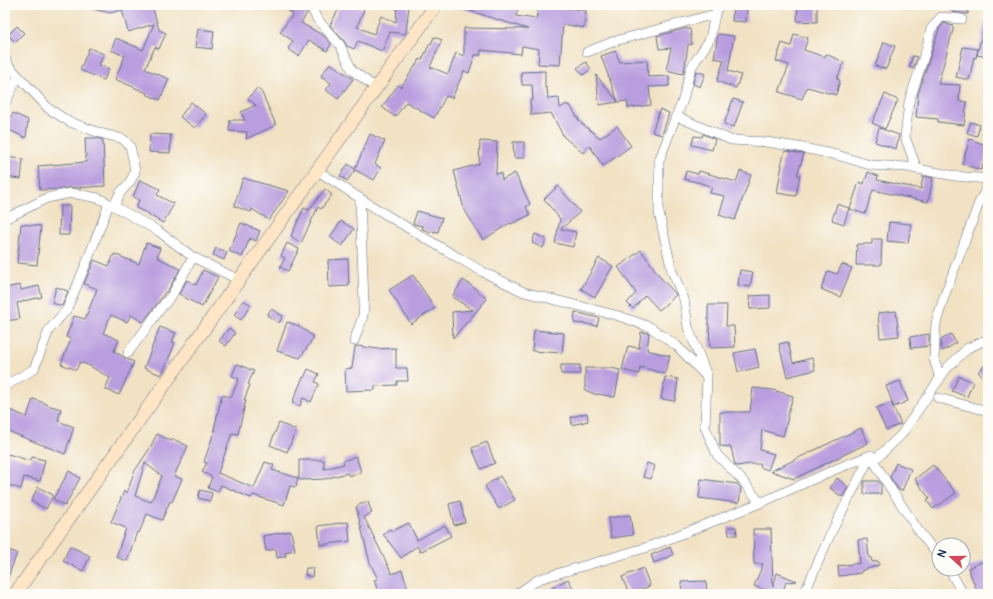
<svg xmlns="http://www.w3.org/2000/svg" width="993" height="599" font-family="Pangolin,sans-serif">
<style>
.building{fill:#b99edf;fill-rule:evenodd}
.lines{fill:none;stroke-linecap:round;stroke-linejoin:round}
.minor-casing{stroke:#666e82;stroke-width:10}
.secondary-casing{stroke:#666e82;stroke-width:14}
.minor{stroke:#fff;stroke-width:9}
.secondary{stroke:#fde5c5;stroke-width:13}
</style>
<rect width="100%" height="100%" fill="#fdfcf7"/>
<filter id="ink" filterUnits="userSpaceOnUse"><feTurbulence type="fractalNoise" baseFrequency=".025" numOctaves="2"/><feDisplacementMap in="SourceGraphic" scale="8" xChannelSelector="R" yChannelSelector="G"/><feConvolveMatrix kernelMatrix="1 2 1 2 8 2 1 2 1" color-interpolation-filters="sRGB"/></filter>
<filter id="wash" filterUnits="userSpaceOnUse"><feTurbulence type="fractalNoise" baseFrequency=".012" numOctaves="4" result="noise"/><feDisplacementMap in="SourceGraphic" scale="16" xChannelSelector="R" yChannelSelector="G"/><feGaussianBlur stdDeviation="0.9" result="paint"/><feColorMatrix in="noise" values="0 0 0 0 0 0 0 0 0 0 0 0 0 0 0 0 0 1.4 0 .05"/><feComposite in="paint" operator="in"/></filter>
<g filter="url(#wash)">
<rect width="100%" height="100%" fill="#f1e2c4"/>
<g id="blocks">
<path class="building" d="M90,5H152L159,30L166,33L159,49L155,47L145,69L169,79L160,100L146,94L147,93L115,79L125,56L111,50L116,38L143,50L154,24L128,32L122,10L110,13L89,8Z
M279,5H304L307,13L301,23L324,36L331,44L327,51L309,40L299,56L288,49L293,41L280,32L293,14Z
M341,5H354L364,9L357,27L374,34L381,16L396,22L397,5H409L406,32L405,34L390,32L382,51L358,41L354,49L347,46L344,41L330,25Z
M458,5H519L516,16L536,19L539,5H564V7L586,11L584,28L563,24L560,65L538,64L539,49L522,46L521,54L481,50V55H475L469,73L464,71L452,98L446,96L434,118L406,102L395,117L382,107L398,85L401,87L420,59L422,60L430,43L431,44L434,37L442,40L430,67L448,74L456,53L464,56V28L528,29L457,7Z
M798,5H817V22L797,21Z
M953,5H968V14L952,12Z
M733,8L747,9L746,22L732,21Z
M985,22L988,23V57L977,55Z
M944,23L953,26V30L938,84L960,85L959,101L967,102L964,125L938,122V119L916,117L918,94L939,29Z
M17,26L24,33L15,42L8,35Z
M687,28V29H690L692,44L688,45L685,66L683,74L666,70L671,48L659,49L657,36Z
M198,29L214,31L212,49L195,47Z
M718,34L734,36L728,71L741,75L736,88L717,81L724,60L714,58Z
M794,34L808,38L804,50L825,57L826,54L844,62L837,79L840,80L836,95L807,87L802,99L779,92L789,65L776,61L782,43L791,46Z
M884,42L895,46L886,69L875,66Z
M963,47L978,49L976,58L974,57L969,80L956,77Z
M89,48L104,54L99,65L109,69L104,80L80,70Z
M615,51L620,62L647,60L648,77L669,76V86L649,87L651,105L628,108L627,101L618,102L601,56Z
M913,56L917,57L913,69L909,67Z
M586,62L591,69L583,75L577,68Z
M330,63L353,79L338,99L326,90L331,83L321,76Z
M545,71V88H547L548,99L559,98L560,108L567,104L568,106L570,105L580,122L600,138L617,126L631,146L603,166L589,145L583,153L564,137L551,113L531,115L530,100H533L532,85H522L521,72Z
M696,71L705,74L700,87L693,84Z
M596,75L618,102L599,105Z
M257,88L262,93L276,125L246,139L247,132L229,131L230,120H245L241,112L256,105L248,99Z
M885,94L898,100L885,129L872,123Z
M733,99L743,102L734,127L724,124Z
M191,102L206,114L195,128L180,117Z
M660,109L669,113L662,135L652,132Z
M13,113L28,120L26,138L5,128Z
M971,122L980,125L977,136L967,133Z
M879,128L899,135L896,149L875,142Z
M150,134L171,135L170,153L149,152Z
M370,134L385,141L375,164L381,168L374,180L355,170L347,181L340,176L348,164L355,169Z
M703,134L715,139L712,150L692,145L694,136L702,137Z
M85,138H96L103,140L105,186L75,188L70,187L62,189L40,190L38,166L86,162Z
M970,139L988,146V150L981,170L962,164Z
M480,141L497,142L496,174L501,173L502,180L515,173L530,204L526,207L530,215L511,224L510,223L483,240L464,209L454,171L479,164Z
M513,142H524V158H514Z
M785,151L804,154L797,175H800L796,196L777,193L782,165H781Z
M5,157L23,159L21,179L5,177Z
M686,171L698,174L699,171L736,182L740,171L751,175L735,220L719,215L725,196L710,193L712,187L701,183L684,179Z
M868,172L878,176L877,180L921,189L923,176L933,178L928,202L873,190L865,214L850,209L859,182L864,184Z
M243,178L289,191L269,220L252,209L251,212L234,206Z
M140,180L160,189L157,195L174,204L163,223L149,215V214L136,208L139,200L133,197Z
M558,186L580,212L561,229L576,232L573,247L555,243L560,219L544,199Z
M325,189L332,195L321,209L318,207L301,243L291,236L304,208L309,210Z
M837,204L849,208L844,224L832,220Z
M60,206H70L69,235H59Z
M417,211L442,218L438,232L434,231V233L422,229L423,226L413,224Z
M341,221L354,229L342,246L330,237Z
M889,222L911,224L908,243L887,241Z
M241,223L260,231L256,241L250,238L242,257L229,251Z
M21,224L41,226L37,265L17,263Z
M535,234L546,239L543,248L532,243Z
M872,239H882L881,265H856L857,244H872Z
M146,243L160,248L157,257L180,269L167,292H165L162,297L143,322L131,315L127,322L111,315L103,333L119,340L114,351L125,358L134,362L119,395L105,389L110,378L90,366L80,362L76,370L61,364L71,339L66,337L74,316L85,319L97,289L84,284L94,260L109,266L114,254L139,264Z
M287,243L299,249L288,271L280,267L285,258L281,256Z
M216,248L227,252L224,260L213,255Z
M641,250L661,278L675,293L676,295L659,310L645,295L633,309L627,303L636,293L618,267Z
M599,258L613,266L595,297L581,289Z
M348,259L349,286L329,287L328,260Z
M842,264L852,268L840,297L821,289L828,271L837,274Z
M203,270L218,277L202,307L179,294L187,280L196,285Z
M740,270L753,272L750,287L738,285Z
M413,275L435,308L411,324L389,290Z
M463,280L472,286L487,299L453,338L452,312L473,310L452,297Z
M20,285L21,290L39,286L42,297L23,301V302L17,303L20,319L5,321V288Z
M56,287L68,291L62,306L52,303Z
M770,295V308L750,309L749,296Z
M243,300L251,305L241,320L234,315Z
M708,305H727L726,326H734L735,347L710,348L709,325H708Z
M271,309L283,316L279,323L267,315Z
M896,311L899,336L880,338L878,313Z
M575,312L599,318L597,326L587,324L574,323Z
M287,322L297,325L314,337L300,358L277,351Z
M160,327L176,333L172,342L175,343L163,372L161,375L144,368Z
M229,328L235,333L226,346L219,341Z
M534,330L564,333L562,353L532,351Z
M641,332L649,333L647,350L670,356L665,374L640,367L639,374L622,370L628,346L639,348Z
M929,334V346L911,348L910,337Z
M951,334L956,343L943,351L941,347V340Z
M788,342L793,363L812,358L815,370L787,377L779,344Z
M357,346L378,349L396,348V368H407L408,381H397V385L375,386V390L346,391L345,369L352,368L355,347Z
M755,349L759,367L738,372L734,353Z
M988,362V381L978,372Z
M237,364L254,371L248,384L250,385L244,400H246L238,434L232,433L218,473L254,488L265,462L274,465L272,470L298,478L296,487L290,486L284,505L253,495L251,498L221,485L218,492L208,488L212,477L202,472L207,463L204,462L215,429H214L222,395L231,397L239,379L232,376Z
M561,365H580V374H561Z
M585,368H611L620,370L615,397L598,394L597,395L585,390Z
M308,369L319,374L315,382L319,384L311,402L303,398L300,406L292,403L303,377L304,378Z
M959,376L973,382L967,397L952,391Z
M665,377L678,379L675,401L661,399Z
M900,381L908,401L894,407L886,386Z
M753,388L773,390L793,396L787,417L788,418L783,436L762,430L760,450L774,454L768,470L760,467L761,464H750L737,466L735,465L731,447L720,446V412H750Z
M33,399L47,404V405L61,409L58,421L74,427L65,454L5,430V408L27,417Z
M891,403L901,424L886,430L876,408Z
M587,413L588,421L572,425L571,417Z
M279,423L296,430L287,452L270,445Z
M861,428L868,443L794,479L771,471Z
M157,434L172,441L173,439L188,446L174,476L182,479L172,502L170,501L162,520L147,514L139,533L137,532L127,561L116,557L126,528L111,522L124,491L127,493L134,472L150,448ZM145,463L162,476L151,502L135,496Z
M487,442L495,463L481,469L472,448Z
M8,454L31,461L32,457L45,460L40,481L24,477L21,489L5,484V464Z
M356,456L361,472L349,476L347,473L325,479L299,480V460H324V469L344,464L343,461Z
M647,463L655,466L651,479L643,477Z
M896,463L911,469L902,491L898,489L890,477Z
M933,465L956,493L933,509L927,501L930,499L915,479Z
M69,471L80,478L65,506L53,499Z
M500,476L515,500L499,509L485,486Z
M837,478L848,487L842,497L830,488Z
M701,479L737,484L741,488L739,503L699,498Z
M864,481H879L881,485V494H864Z
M38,487L53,495L46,509L31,501Z
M200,490L212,493L210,501L198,498Z
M460,501L465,522L454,525L449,504Z
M368,502L372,513L364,517L392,574L402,570L408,589L392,594H379L374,580L378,579L370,563L356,507H358V505Z
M630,515L633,535L611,538L608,518Z
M348,522L350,541L320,545L318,526Z
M409,523L417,540L445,525L451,536L420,552L417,546L401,558L383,534L390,529L392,531Z
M728,527H736L737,535H729Z
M753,529H771L773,587L777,573L797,581L786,582L782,594H771V593L754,586L763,564H754Z
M291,531L295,550L285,552L286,556L277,558L276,549L266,551L263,536Z
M867,539L869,558L871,557L872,562L878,561L879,565L861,571V573L839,576L838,566L860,563L858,540Z
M70,546L90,556L83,571L63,561Z
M670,547L673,555L654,563L651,555Z
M5,549L17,553L6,583H5Z
M988,559V594H978L968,568Z
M306,568H313L312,577L305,575Z
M643,568L650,586L629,594L622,577Z
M568,579L574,590L568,594H541Z
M706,581L707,594H682L681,582Z"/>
</g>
</g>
<g filter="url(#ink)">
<use href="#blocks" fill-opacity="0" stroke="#666e82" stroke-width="1"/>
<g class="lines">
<g class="minor-casing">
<path id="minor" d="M310,5L317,19L340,45L352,70L376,88
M719,5L715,14L710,39L691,68L682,103L676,116L659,161V213L672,271L684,299L688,327L707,376L705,427L717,455L744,482L760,503
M587,52L615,41L715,14
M5,58L8,65L49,109L70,122L100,133L123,139L130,146L133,159L135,172L130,182L120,193L114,206
M5,104L18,76
M676,116L731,140L766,142L798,147L837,155L870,165L907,167L955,176L988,179
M917,169L905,137L909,102L926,50L931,29L941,17L962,19
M318,171L375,208L423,237L483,272L524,292L619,316L650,327L677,346L704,374
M5,219L47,198L71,193L98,198L114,206L158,231L193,257L239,280
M354,341L363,316L364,303L360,198
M128,353L161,308L172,295L193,257
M940,379L934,359L936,323L944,297L979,203L988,185
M5,386L34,369L49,330L67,309L86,264L109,204
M938,398L988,411
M873,460L889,486L918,530L939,557
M949,569L963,594
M517,594L539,579L648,547L760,503L836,469L871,455L873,460L880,455L901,435L947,368L968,348L988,339
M804,594L830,535L871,455"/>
</g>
<g class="secondary-casing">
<path id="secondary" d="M15,594L376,88L436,5"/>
</g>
<use href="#minor" class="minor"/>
<use href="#secondary" class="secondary"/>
</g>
</g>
<rect width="993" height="599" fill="none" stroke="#fdfcf7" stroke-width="20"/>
<g transform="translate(951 557) rotate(291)"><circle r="19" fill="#fdfcf7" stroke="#a3aaba"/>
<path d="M0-3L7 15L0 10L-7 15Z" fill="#d1495b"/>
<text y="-6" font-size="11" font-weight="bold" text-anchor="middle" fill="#1b2f5e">N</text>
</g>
</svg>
